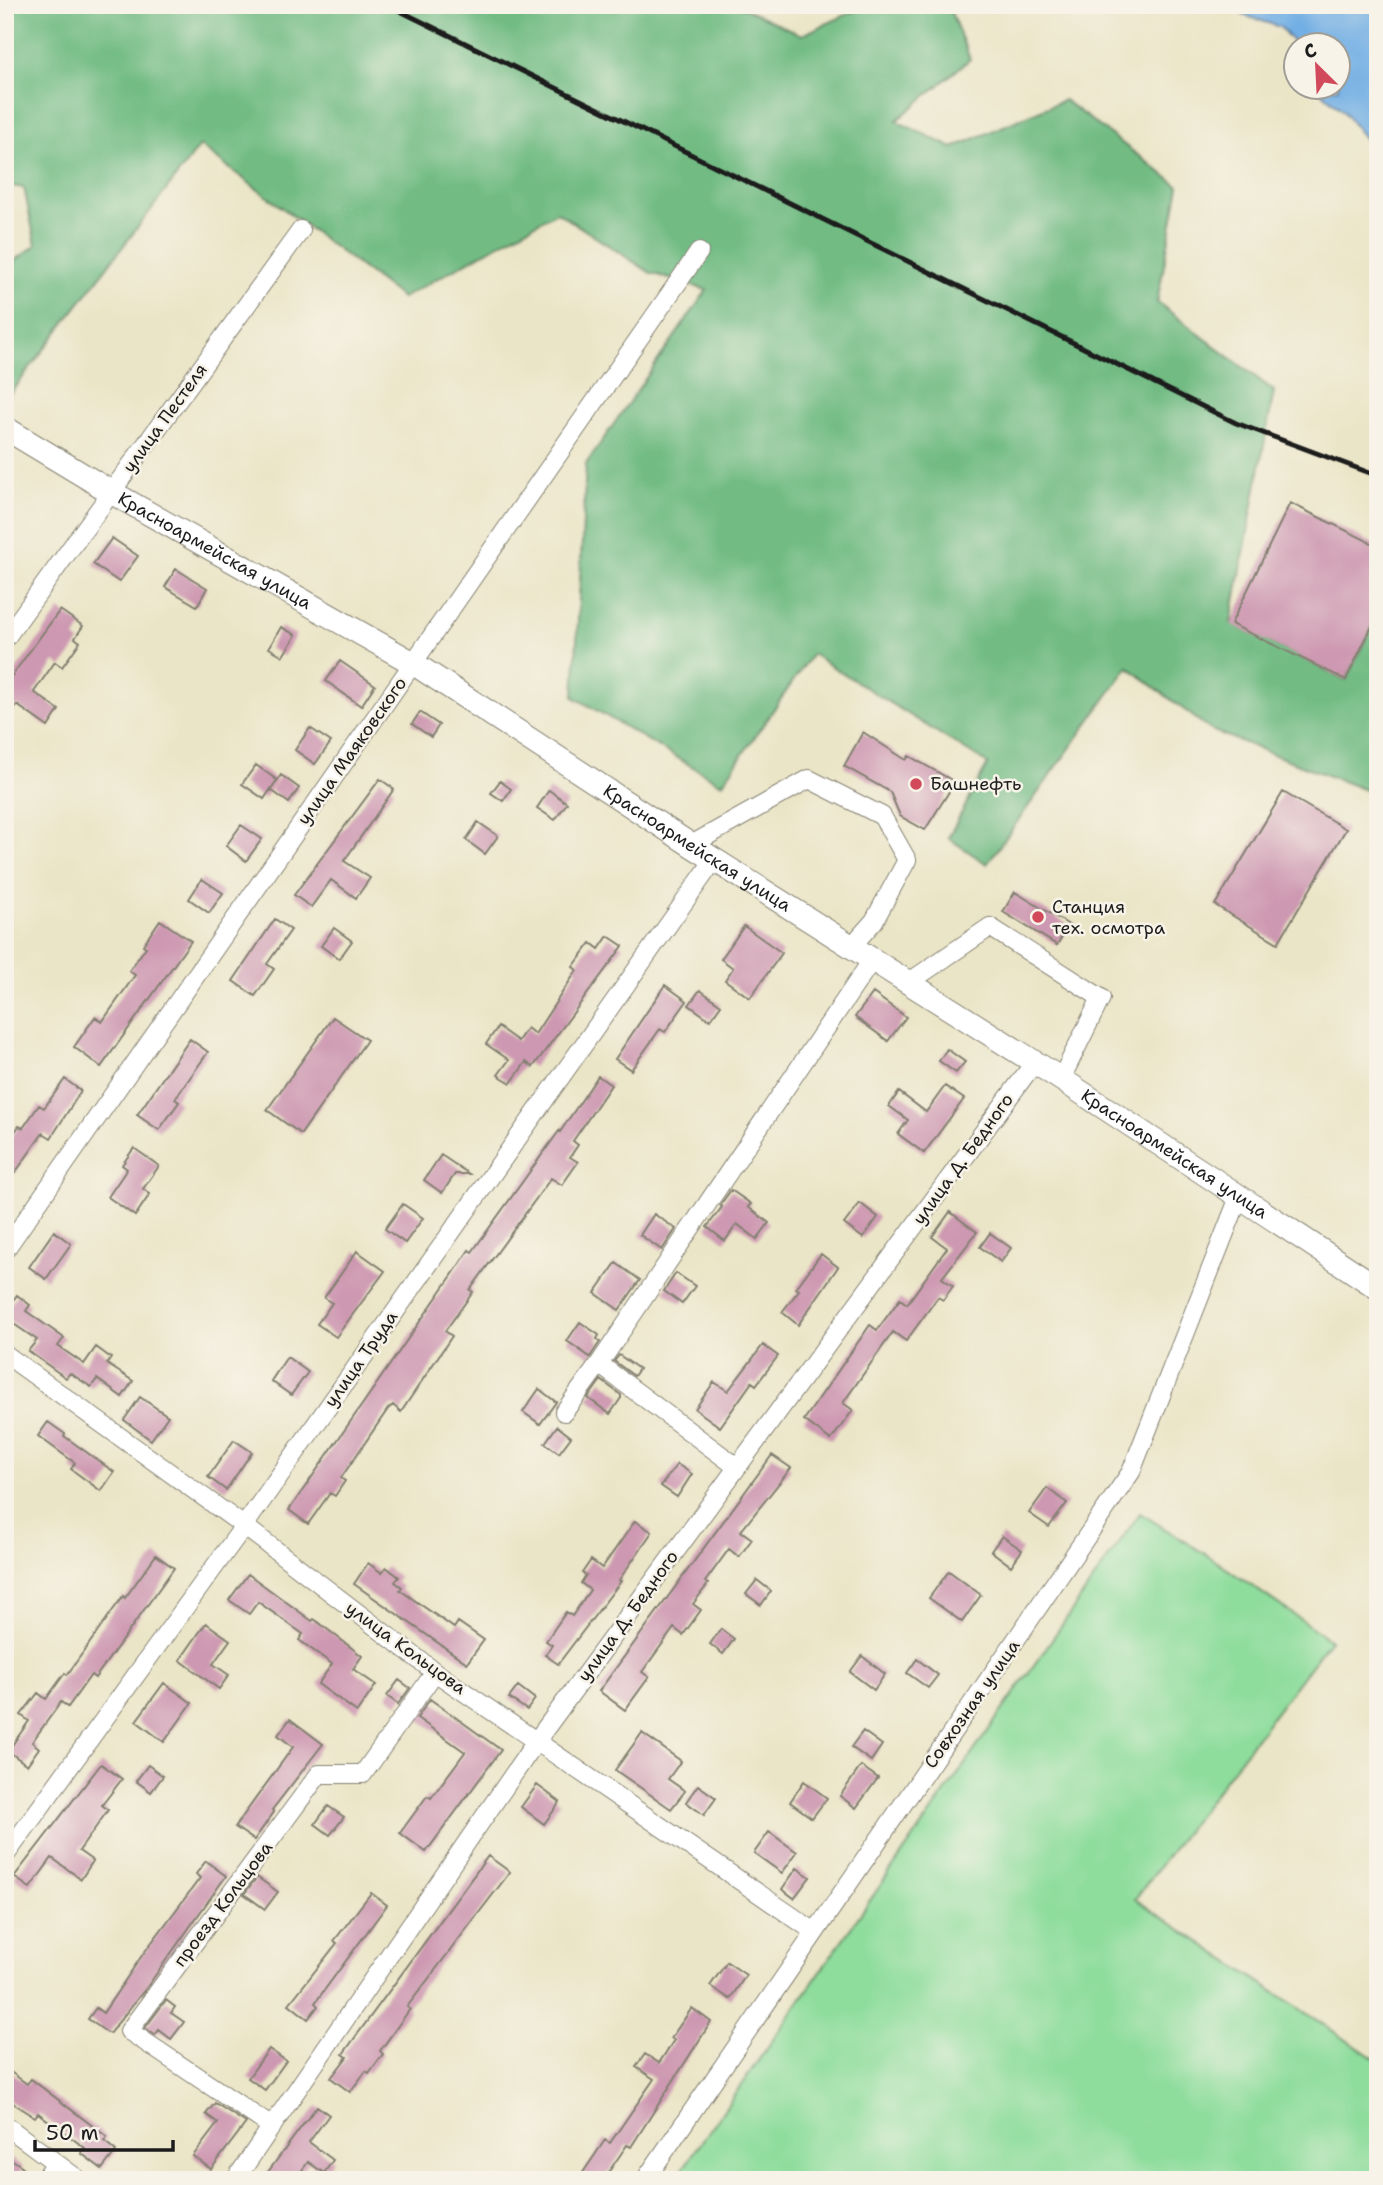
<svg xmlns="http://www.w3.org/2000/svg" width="1383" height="2185" font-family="'Shantell Sans',sans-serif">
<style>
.green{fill:#8edd9c;stroke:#557c5c;stroke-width:2}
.forest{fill:#72bc84;stroke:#476c50;stroke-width:2}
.water{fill:#72afe4;stroke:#476680;stroke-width:2}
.building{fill:#cd98b1}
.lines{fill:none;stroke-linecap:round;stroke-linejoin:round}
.minor-casing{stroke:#848072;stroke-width:20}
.major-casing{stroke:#848072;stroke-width:25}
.minor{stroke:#fff;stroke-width:18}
.major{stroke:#fff;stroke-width:23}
.rail{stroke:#1c1c1c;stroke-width:5}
.poi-dot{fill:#d1495b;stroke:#f7f3e8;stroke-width:2.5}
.labels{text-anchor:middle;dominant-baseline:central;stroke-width:5;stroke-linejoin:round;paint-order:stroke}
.street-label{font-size:18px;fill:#1c1c1c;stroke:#f7f3e8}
.poi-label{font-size:18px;fill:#1c1c1c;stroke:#f7f3e8;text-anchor:start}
</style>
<rect width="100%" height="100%" fill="#f7f3e8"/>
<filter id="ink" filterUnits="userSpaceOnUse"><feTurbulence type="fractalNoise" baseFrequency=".0143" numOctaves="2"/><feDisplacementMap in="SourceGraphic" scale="14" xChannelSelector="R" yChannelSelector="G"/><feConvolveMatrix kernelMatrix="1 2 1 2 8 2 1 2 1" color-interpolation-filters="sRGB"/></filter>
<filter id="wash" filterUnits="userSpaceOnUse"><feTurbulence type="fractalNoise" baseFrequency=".00686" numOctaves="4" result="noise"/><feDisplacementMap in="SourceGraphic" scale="28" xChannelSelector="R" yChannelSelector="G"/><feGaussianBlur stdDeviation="1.57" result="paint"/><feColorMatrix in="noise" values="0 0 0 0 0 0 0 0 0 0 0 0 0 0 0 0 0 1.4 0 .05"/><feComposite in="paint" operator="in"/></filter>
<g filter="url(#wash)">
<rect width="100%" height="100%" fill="#ebe5c7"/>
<path class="green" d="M1140,1513L1210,1557L1330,1640L1135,1899L1378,2061V2180H675Z"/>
<path class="forest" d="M5,5H737L802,35L857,10L856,5H948L970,59L896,121L953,148L1064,100L1179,186L1157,302L1274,391L1231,623L1346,680L1378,614V795L1211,730L1128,667L987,864L948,838L988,764L812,654L722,784L574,697L586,464L707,290L651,273L557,212L402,298L200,146L6,399L5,268L36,245L24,188L5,185Z"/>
<path class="water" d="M1235,5H1378V156L1343,111L1317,88H1338V46L1296,45L1280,27L1243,15Z"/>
<g id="blocks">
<path class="building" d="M1290,503L1378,546V614L1346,680L1231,624Z
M112,538L138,556L119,582L93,564Z
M176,569L207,588L197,606L165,587Z
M60,610L83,626L75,638L80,642L62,667L55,662L34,692L59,710L48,727L17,705L5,721V685Z
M281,627L296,635L283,656L269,648Z
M340,661L375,685L361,706L326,681Z
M420,712L439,725L431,737L412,724Z
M310,728L331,742L315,764L295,750Z
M863,732L906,760L909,756L955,782L925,830L900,816L890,792L844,766Z
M256,765L277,780L264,799L242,784Z
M281,775L299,788L289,803L271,790Z
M380,779L394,789L344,861L370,878L356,898L331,880L311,907L294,895Z
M500,781L511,789L503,801L491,793Z
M549,790L567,803L555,820L537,808Z
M1283,792L1346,829L1278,943L1215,905Z
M478,822L498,836L485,854L466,840Z
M241,825L262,839L246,861L226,846Z
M202,879L223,893L209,913L189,899Z
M1015,892L1069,925L1057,945L1003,912Z
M275,919L291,930L267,964L274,969L255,996L233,981Z
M160,920L191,941L101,1067L74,1047L95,1017L102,1022L135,975L129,971L146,947L143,945Z
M744,926L782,953L750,998L725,980L733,968L721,959Z
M334,928L352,941L339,959L321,946Z
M608,936L623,946L533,1067L526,1062L511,1083L498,1075L509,1060L486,1044L498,1027L518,1041L527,1028L535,1034L577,970L573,967L591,943L599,949Z
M665,985L687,1001L665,1032L660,1029L631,1070L615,1059Z
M700,990L721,1005L710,1020L689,1005Z
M873,993L906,1017L888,1041L855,1017Z
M333,1017L367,1040L301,1134L267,1110Z
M190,1039L208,1052L175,1099L179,1102L159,1130L137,1115Z
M947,1049L965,1062L956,1073L939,1061Z
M598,1076L611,1085L573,1141L578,1145L570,1157L578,1162L562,1185L551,1178L470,1290L473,1292L445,1331L452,1336L401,1412L393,1405L388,1409L341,1478L345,1481L335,1496L330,1493L308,1524L289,1510L455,1271L469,1250L472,1252L559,1131L560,1132Z
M65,1079L81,1091L51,1138L43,1133L15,1173L5,1166V1145L19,1126L23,1128L39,1105L44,1108Z
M945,1086L964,1099L924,1153L898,1134L908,1120L889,1106L899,1092L926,1112Z
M134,1148L159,1166L143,1189L150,1194L135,1216L108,1197L127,1169L122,1165Z
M441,1155L469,1174H455L442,1193L424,1180Z
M731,1190L751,1204L748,1207L769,1223L757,1239L737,1224L725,1241L707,1227L722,1207L720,1205Z
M860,1203L878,1217L863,1238L844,1224Z
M403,1204L423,1218L405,1243L385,1229Z
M950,1212L977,1232L942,1278L953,1286L943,1300L938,1297L906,1341L893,1332L843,1403L853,1410L831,1440L804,1420L870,1325L877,1330L900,1299L907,1304L947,1248L932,1237Z
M654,1214L676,1229L662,1250L640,1235Z
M54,1231L71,1244L46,1279L29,1267Z
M990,1233L1011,1248L1001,1262L980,1247Z
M357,1251L385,1271L336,1337L317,1324L332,1303L324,1298Z
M821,1254L838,1267L798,1325L782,1312L799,1290L796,1288Z
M616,1263L640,1280L619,1310L595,1293Z
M676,1273L695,1286L682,1304L664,1291Z
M17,1295L30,1305L26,1311L64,1338L58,1346L84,1364L96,1347L111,1358L107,1364L133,1381L122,1397L97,1379L91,1387L70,1373L66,1378L28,1351L37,1340L5,1318V1311Z
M580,1322L599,1335L597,1339L600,1342L590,1357L567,1341Z
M763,1345L778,1356L756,1385L752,1382L720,1427L695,1409L714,1382L728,1391Z
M619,1355L639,1369L634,1376L614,1361Z
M287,1357L308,1372L291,1395L271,1381Z
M601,1380L621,1395V1398L610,1414L588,1398Z
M539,1389L556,1402L540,1424L523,1412Z
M140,1397L168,1416L151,1440L124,1420Z
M48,1422L65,1434L64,1436L114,1472L101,1491L71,1469L75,1463L38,1436Z
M557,1426L571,1437L559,1453L545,1443Z
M234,1440L252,1452L226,1490L208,1477Z
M772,1455L791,1468L741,1531L752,1539L739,1557L729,1549L705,1582L708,1584L693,1604L701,1610L683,1635L674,1628L642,1672L649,1677L625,1710L599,1691Z
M677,1464L692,1474L677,1497L661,1486Z
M1047,1488L1067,1503L1049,1527L1029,1513Z
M635,1521L652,1532L619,1580L621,1581L558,1664L545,1655L552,1645L546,1641L566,1612L572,1616L590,1590L581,1583L586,1575L582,1573L591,1560L602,1568Z
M1002,1536L1022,1550L1011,1566L991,1551Z
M156,1555L174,1568L95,1678L91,1675L68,1707L61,1702L32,1742L39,1748L27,1765L8,1751L29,1721L21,1715L38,1693L46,1699L65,1673L67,1675L123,1596L125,1598Z
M368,1563L382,1573L386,1567L399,1577L395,1582L402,1587L400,1590L454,1628L458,1622L484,1640L467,1663L354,1584Z
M949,1571L981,1595L962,1622L929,1598Z
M248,1574L312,1621L314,1619L362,1656L353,1669L376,1685L357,1712L318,1684L332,1664L299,1640L303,1634L258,1602L249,1614L229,1600Z
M757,1580L771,1591L761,1605L746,1594Z
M206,1623L230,1640L213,1664L229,1675L219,1689L180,1660Z
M721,1629L734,1639L723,1654L710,1644Z
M862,1656L885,1674L874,1690L850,1672Z
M917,1659L938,1675L928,1688L907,1673Z
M399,1680L410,1688L398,1704L387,1696Z
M164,1683L192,1703L164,1742L136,1721Z
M518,1686L535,1699L527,1710L509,1698Z
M430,1699L501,1750L426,1852L400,1833L427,1796L431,1798L465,1752L417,1718Z
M290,1719L323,1744L272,1810L274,1812L254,1840L235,1827L293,1747L278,1735Z
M863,1731L882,1745L871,1761L851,1747Z
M642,1733L681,1761L668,1779L685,1791L671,1809L615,1770Z
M101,1764L122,1779L102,1805L108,1810L79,1851L93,1861L81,1879L52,1858L30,1888L14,1877Z
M148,1765L163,1776L151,1792L136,1781Z
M861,1766L878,1778L856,1808L840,1796Z
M804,1781L827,1798L812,1818L790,1802Z
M537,1785L560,1802L544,1824L521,1807Z
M698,1785L716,1798L704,1815L686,1802Z
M328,1806L344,1817L330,1835L315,1824Z
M769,1832L797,1852L782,1873L754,1853Z
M488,1856L510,1872L407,2007L410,2009L380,2051L383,2054L369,2073L366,2071L350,2092L331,2078L347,2057L343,2054Z
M206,1861L226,1876L147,1987L109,2034L88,2019L96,2008L103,2013L143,1954L200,1878L196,1874Z
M797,1868L810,1877L794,1898L782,1889Z
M257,1877L278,1892L265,1909L244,1894Z
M371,1893L387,1905L315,2003L318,2006L308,2019L289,2004L337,1943L334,1941Z
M727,1962L746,1975L730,1999L710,1986Z
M166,2000L175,2007L171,2013L184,2022L171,2039L159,2030L155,2035L145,2028Z
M692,2008L711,2022L631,2147L627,2145L603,2180H591L582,2174L605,2140L610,2143L654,2079L636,2067L645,2054L659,2063L674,2040L671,2038Z
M269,2049L286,2061L265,2090L248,2078Z
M5,2068L27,2084L31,2079L107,2137L104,2141L116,2151L102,2169L81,2153L85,2148L38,2113L35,2117L5,2098Z
M215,2103L246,2123L211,2169L193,2156L218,2123L206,2114Z
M317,2106L329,2115L309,2142L333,2160L324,2173L308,2162L295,2180H262Z
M5,2155L23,2167L14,2180H5Z"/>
</g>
</g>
<g filter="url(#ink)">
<use href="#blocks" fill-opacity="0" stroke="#848072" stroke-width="2"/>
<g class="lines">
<g class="minor-casing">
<path id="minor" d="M5,639L301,230
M691,845L809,779L882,816L907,860L874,921L851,947
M908,983L990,927L1101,998L1061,1079
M5,1250L699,252
M5,1354L244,1526L435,1672L815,1932
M599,1364L737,1467
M564,1412L599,1364L872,960
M5,1856L244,1526L714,860
M5,2125L79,2180
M272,2127L129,2031L319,1774H363L435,1672
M44,2180L55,2164
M235,2180L537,1740L1034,1063
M645,2180L1131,1472L1239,1197"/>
</g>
<g class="major-casing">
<g id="major">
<path id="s1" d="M5,428L111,492L413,663L691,845L1061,1079L1378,1288"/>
</g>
</g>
<use href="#minor" class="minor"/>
<use href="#major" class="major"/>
<path class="rail" d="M388,5L1236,423L1378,476"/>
</g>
</g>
<g class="poi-dot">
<circle cx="916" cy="784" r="7"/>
<circle cx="1038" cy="917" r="7"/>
</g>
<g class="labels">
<g class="street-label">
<text transform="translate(165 418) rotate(-54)">улица Пестеля</text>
<text stroke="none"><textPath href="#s1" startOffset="243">Красноармейская улица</textPath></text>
<text transform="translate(352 751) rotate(-55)">улица Маяковского</text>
<text stroke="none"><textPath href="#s1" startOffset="810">Красноармейская улица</textPath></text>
<text stroke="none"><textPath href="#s1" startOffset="1377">Красноармейская улица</textPath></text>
<text transform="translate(963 1159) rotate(-54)">улица Д. Бедного</text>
<text transform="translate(361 1359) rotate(-55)">улица Труда</text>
<text transform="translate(628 1616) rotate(-54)">улица Д. Бедного</text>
<text transform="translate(406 1648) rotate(36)">улица Кольцова</text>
<text transform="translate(972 1704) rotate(-55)">Совхозная улица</text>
<text transform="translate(223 1904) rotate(-53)">проезд Кольцова</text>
</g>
<g class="poi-label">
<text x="930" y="784">Башнефть</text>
<text x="1052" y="907">Станция<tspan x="1052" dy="21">тех. осмотра</tspan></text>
</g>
</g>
<rect width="1383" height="2185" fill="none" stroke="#f7f3e8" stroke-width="28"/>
<g transform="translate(1317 66) rotate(336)"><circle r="33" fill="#f7f3e8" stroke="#9f9d96" stroke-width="2"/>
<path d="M0-5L12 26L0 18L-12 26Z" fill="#d1495b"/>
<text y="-10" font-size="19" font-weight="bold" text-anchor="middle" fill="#1c1c1c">С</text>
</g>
<path d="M35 2140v10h138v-10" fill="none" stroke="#1c1c1c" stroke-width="3.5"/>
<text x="46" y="2140" font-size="21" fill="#1c1c1c" stroke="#f7f3e8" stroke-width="5" paint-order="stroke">50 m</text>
</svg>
